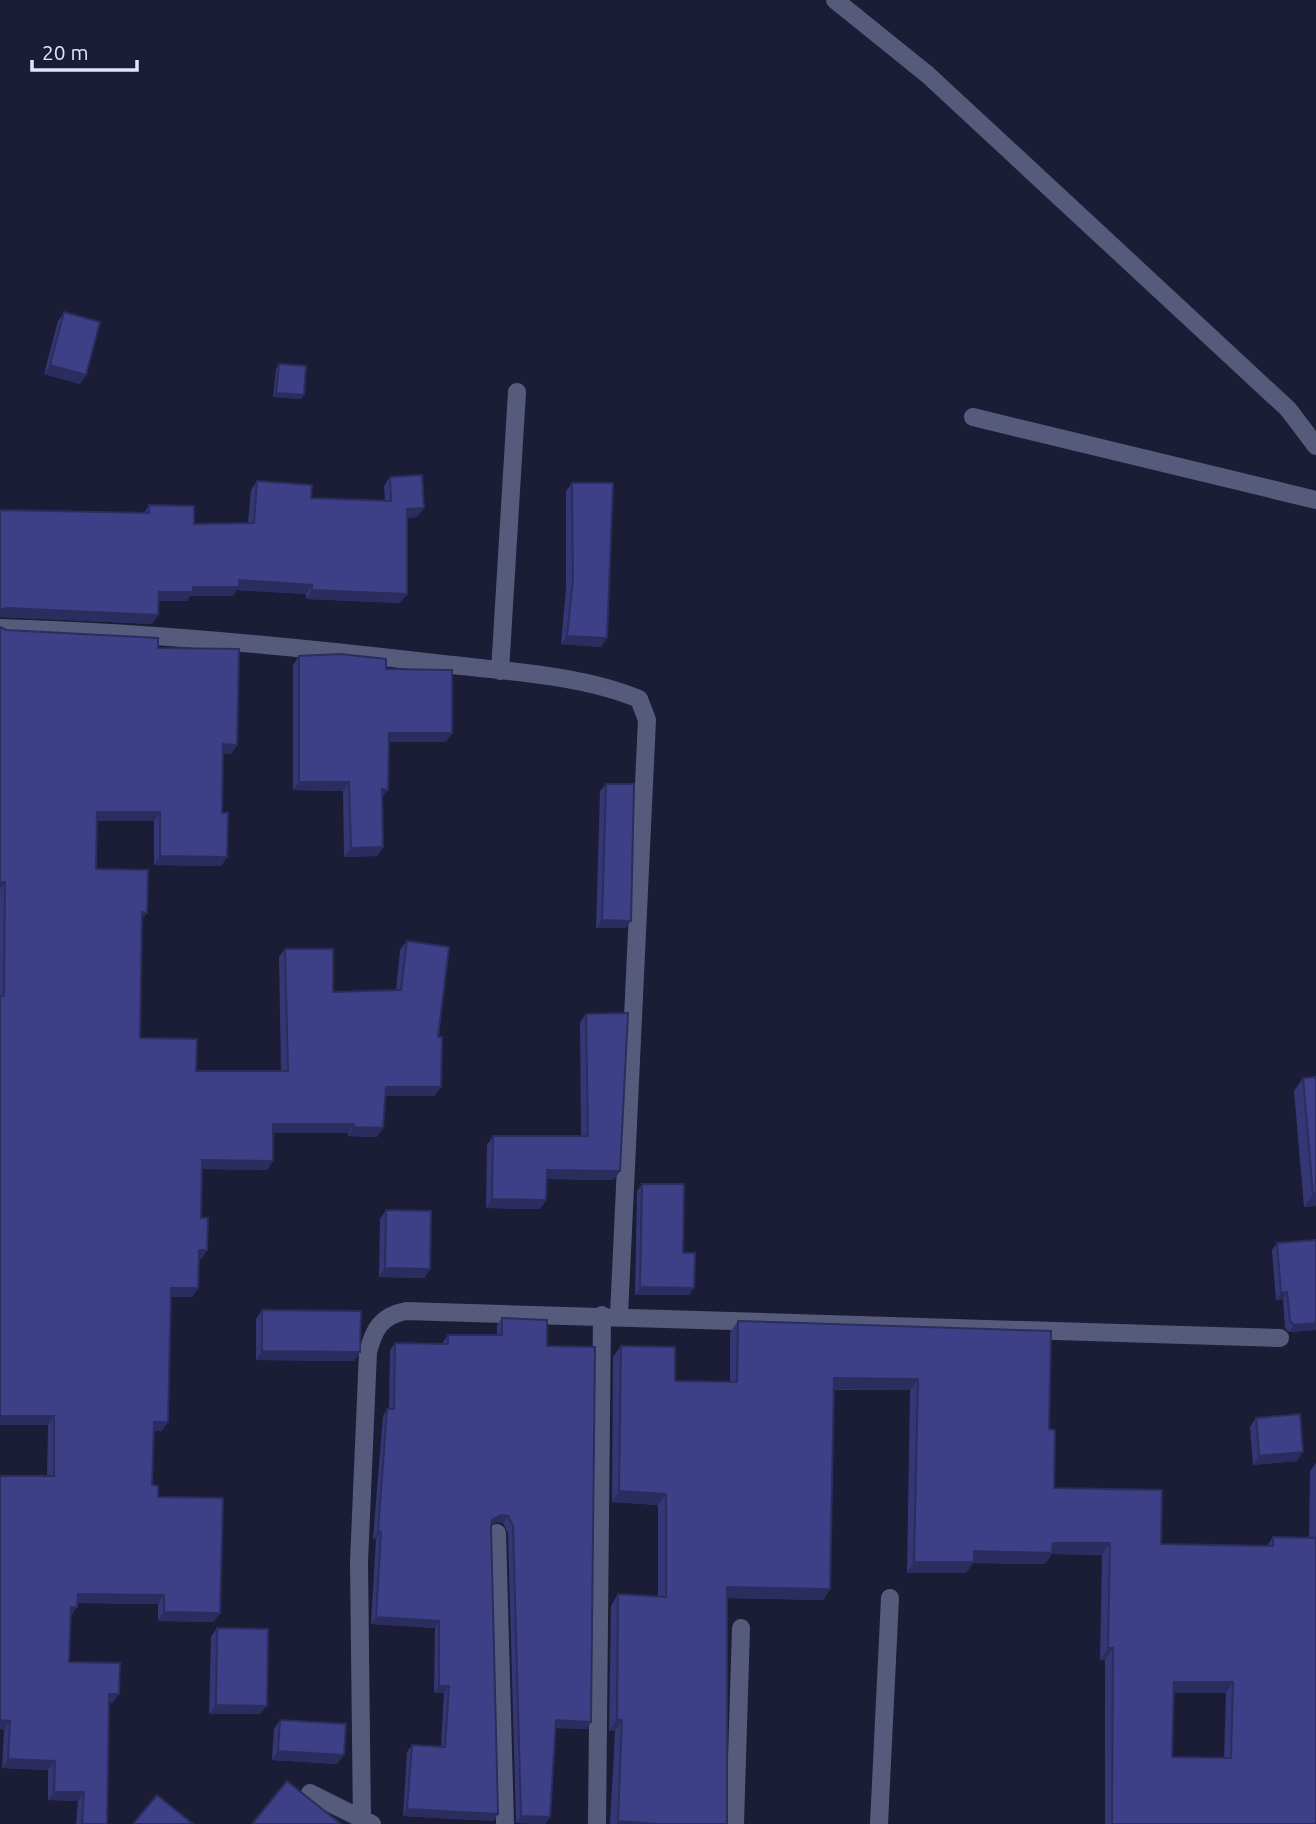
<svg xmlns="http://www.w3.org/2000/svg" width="1316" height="1824" font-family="Ubuntu,sans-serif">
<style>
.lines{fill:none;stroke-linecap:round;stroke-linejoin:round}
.service{stroke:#575b7b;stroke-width:18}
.minor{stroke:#575b7b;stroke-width:18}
.wall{fill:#343773;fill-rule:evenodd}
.shaded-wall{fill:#2b2d5e}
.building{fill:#3d4086;stroke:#2b2d5e;stroke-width:2;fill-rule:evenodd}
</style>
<rect width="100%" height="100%" fill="#1b1d36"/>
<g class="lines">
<path class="service" d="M879,1824L890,1598"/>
<path class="minor" d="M835,0L928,75L1288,409L1316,446
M973,417L1316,500
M0,628C146,632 290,646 435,663C500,671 580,674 639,699L647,720L619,1315
M500,671L517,392
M497,1533L505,1824
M310,1793L372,1824
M362,1824L359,1562L368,1352C374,1329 381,1316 406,1311L1280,1338
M597,1824L602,1315
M735,1824L741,1628"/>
</g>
<path class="wall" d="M64,312L86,375L80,384L44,374L58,321Z
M279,364L304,395L301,399L273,397L276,369Z
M390,477L417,517L407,518V594L400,603L306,599V594L237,590L233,596H190L187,601H159L158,615L152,624L0,617L144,513L149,505L194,524L248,523L251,490L257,481L311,498L385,501L384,486Z
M572,483L607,638L601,647L561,644L566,588V491Z
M0,627L6,630L158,648L237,745L231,754L223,753L222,813L227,857L221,866L154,865V821H96V869L141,921L140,1038L196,1071H281L279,957L285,949L333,992L396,991L400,950L407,941L438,1037L435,1096H385L377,1137L348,1136V1133H273V1161L267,1170L202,1169L201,1218L207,1250L201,1259H199L198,1288L192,1297H171L162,1431H153L152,1485L214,1622L158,1621V1604L77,1603V1607L70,1616L69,1662L113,1703H109L107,1824H76L78,1801L48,1800V1770L2,1768L4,1730L0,1729V1476H47L48,1425H0Z
M299,656L386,669L452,733L446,742H389L382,798L383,847L377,856L344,857L343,791L293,790V665Z
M606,784L626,928H596L600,791Z
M586,1014L614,1180L547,1179L546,1200L540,1209L486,1208L487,1145L493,1136H581L580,1022Z
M1316,1077V1206L1304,1207L1294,1091L1303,1078Z
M642,1184L683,1253L689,1295H635L637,1191Z
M386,1210L430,1269L424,1278L379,1277L380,1219Z
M1277,1243L1316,1330L1289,1332L1285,1328L1283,1299L1276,1300L1272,1250Z
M262,1310L360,1352L354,1361L256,1360V1319Z
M502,1318L547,1346L591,1722L587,1729L555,1728L550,1817L545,1824L516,1823L508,1533L503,1523L496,1522L491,1525L494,1821L403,1816L407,1752L412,1745L441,1746L444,1693H434L435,1628L371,1624L376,1539H373L383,1416L387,1409H389L390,1350L395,1343H443V1342L448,1335H497V1325Z
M738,1321L1051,1331L1049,1429L1054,1488L1161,1544L1267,1546L1273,1537L1309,1538L1310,1471L1316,1463V1824H1105V1660H1100L1102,1555L1052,1554L1045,1564L973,1563L966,1573H907L910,1390H833L830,1589L823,1600L727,1598V1824H610L615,1731H609L611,1606L618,1594L658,1597V1505L612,1502L613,1357L621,1346L675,1381L730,1382V1332ZM1173,1693H1226L1224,1758L1172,1757Z
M1256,1418L1297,1461L1253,1465L1250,1427Z
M217,1628L260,1714H209L211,1637Z
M280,1720L344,1755L337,1764L272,1760L274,1729Z"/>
<path class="shaded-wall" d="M50,365L86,375L80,384L44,374Z
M276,393L304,395L301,399L273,397Z
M424,508L417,517L401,518L407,509Z
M239,580L312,585L306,594L237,590L233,596H190L187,601H152L159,592Z
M312,590L407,594L400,603L306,599Z
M7,608L158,615L152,624L0,617V610Z
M567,636L607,638L601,647L561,644Z
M389,733H452L446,742H383Z
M223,744L237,745L231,754L217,753Z
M299,782H349L343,791L293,790Z
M382,789L388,790L381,798Z
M97,812H160L154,821H90Z
M383,847L377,856L344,857L351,848Z
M160,856L227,857L221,866L154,865Z
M0,882H5L0,890Z
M142,912L147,913L141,921Z
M602,920L631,921L626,928H596Z
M386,1087H441L435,1096H379Z
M273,1124H354L348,1133H267Z
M354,1127L383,1128L377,1137L348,1136Z
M202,1160L273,1161L267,1170L195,1169Z
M547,1170L620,1171L614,1180L541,1179Z
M1313,1194H1316V1206L1304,1207Z
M492,1199L546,1200L540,1209L486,1208Z
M199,1250H207L201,1259H193Z
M385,1268L430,1269L424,1278L379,1277Z
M640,1287L694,1288L689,1295H635Z
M171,1288H198L192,1297H165Z
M1287,1292L1283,1299L1276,1300L1281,1293Z
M1316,1323V1330L1289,1332L1294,1325Z
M262,1351L360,1352L354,1361L256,1360Z
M834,1378L918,1379L910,1390L826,1389Z
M0,1416H54L48,1425H0Z
M154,1422H168L162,1431H147Z
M1303,1452L1297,1461L1253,1465L1259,1456Z
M619,1491L666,1494L658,1505L612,1502Z
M501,1515L508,1516L503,1523L496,1522L487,1527L492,1520Z
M378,1532H381L376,1539H373Z
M1053,1543H1110L1102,1555L1052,1554L1045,1564L973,1563L966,1573H907L914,1562L974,1551Z
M727,1587L830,1589L823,1600L719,1598Z
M78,1594L164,1595L158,1604L71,1603Z
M71,1607H77L71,1616H64Z
M164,1612L220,1613L214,1622L158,1621Z
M376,1617L439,1621L435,1628L371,1624Z
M1108,1648H1113L1105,1660H1100Z
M1174,1682H1233L1226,1693H1166Z
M439,1686H449L444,1693H434Z
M109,1694H119L113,1703H103Z
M216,1705L267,1706L260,1714H209Z
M617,1719L622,1720L615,1731H609Z
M0,1720L10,1721L4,1730L0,1729Z
M556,1720L591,1722L587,1729L551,1727Z
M278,1751L344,1755L337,1764L272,1760Z
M8,1759L55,1761L48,1770L2,1768Z
M54,1792H84L78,1801L48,1800Z
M407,1809L498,1814L494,1821L403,1816Z
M521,1816L550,1817L545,1824L516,1823Z
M618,1821L657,1824H616Z"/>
<path class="building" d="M64,312L100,322L86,375L50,365Z
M279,364L306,366L304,395L276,393Z
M422,475L424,508L407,509V594L312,590V585L239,580V587H193V592H159L158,615L7,608L0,610V510L149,513V505L194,506V524L254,523L257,481L312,485L311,498L391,501L390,477Z
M572,483H613L607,638L567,636L573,579Z
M0,627L6,630L158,638V648L239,649L237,745L223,744L222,813H228L227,857L160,856V812H97L96,869L148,870L147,913L142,912L140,1038L197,1039L196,1071H288L285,949H333V992L401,990L407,941L449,947L438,1037H442L441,1087H386L383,1128L354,1127V1124H273V1161L202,1160L201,1218H208L207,1250H199L198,1288H171L168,1422H154L152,1485L158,1486V1497L223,1498L220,1613L164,1612V1595L78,1594L77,1607H71L69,1662L120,1663L119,1694H109L107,1824H82L84,1792H54L55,1761L8,1759L10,1721L0,1720V1476H54V1416H0V996H4L5,882H0Z
M340,654L386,659V669L452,670V733H389L388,790L382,789L383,847L351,848L349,782H299V656Z
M606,784H634L631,921L602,920Z
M628,1013L620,1171L547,1170L546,1200L492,1199L493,1136H588L586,1014Z
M1316,1077V1194H1313L1303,1078Z
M642,1184H684L683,1253H695L694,1288L640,1287Z
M386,1210L431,1211L430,1269L385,1268Z
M1316,1240V1323L1294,1325L1290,1321L1287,1292L1281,1293L1277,1243Z
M262,1310L361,1311L360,1352L262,1351Z
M502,1318L547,1320V1346L595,1347L591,1722L556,1720L550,1817L521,1816L513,1526L508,1516L501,1515L492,1520L491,1526L498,1814L407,1809L412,1745L445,1747L449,1686H439V1621L376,1617L381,1532H378L387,1409H394L395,1343L448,1344V1335H502Z
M738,1321L1051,1331L1049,1429L1055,1430L1054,1488L1162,1490L1161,1544L1273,1546V1537L1316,1538V1824H1112L1113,1648H1108L1110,1543H1053L1052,1553L974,1551V1562H914L918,1379L834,1378L830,1589L727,1587V1824H657L618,1821L622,1720L617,1719L618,1594L666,1597V1494L619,1491L621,1346L675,1347V1381L737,1382ZM1174,1682H1233L1231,1758L1172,1757Z
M1300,1414L1303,1452L1259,1456L1256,1418Z
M217,1628L268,1629L267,1706L216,1705Z
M280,1720L346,1724L344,1755L278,1751Z
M287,1781L341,1824H252Z
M157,1795L193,1824H133Z"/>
<path d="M32 60v10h105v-10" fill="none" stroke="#e2e5f7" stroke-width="3.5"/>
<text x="42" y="60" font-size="21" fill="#e2e5f7" stroke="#1b1d36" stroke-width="5" paint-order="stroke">20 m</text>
</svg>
